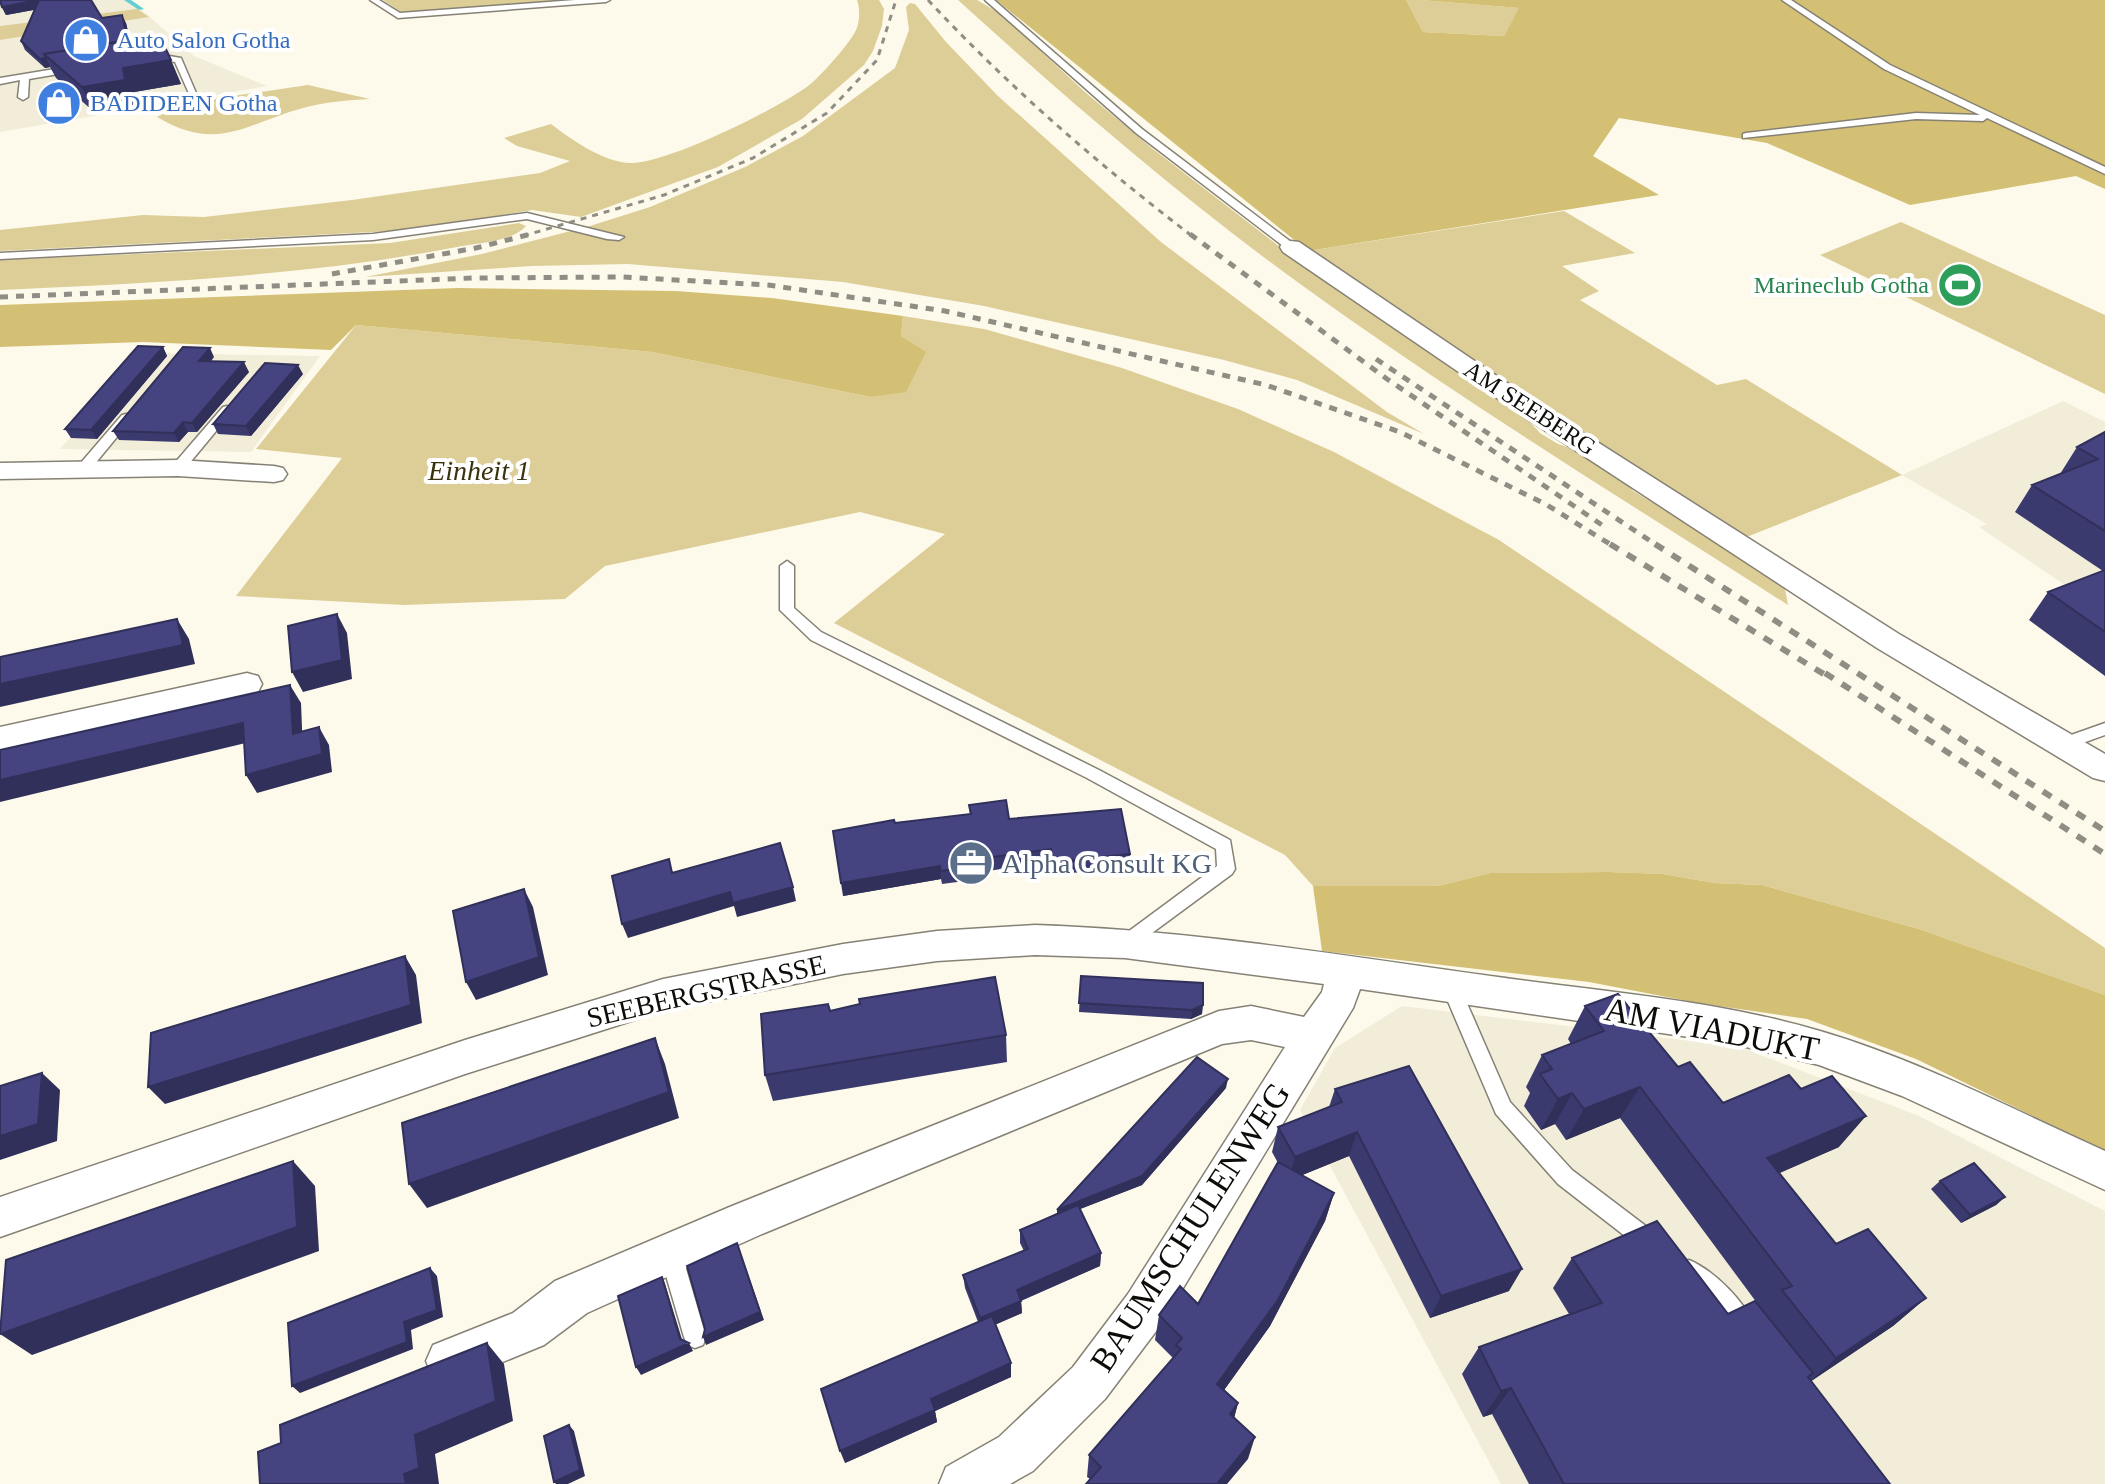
<svg xmlns="http://www.w3.org/2000/svg" width="2105" height="1484" font-family="Georgia,serif">
<style>
.built{fill:#f2edd8}
.green{fill:#ddce97}
.forest{fill:#d4c074}
.lines{fill:none;stroke-linecap:round;stroke-linejoin:round}
.stream{fill:#64cfd2;fill-rule:evenodd}
.service-casing{stroke:#858175;stroke-width:3}
.minor-casing{stroke:#858175;stroke-width:3}
.service{fill:#fff;fill-rule:evenodd}
.minor{fill:#fff;fill-rule:evenodd}
.rail-far2{stroke:#908d84;stroke-width:3;stroke-dasharray:6 6;stroke-linecap:butt}
.rail-far1{stroke:#908d84;stroke-width:5;stroke-dasharray:8 8;stroke-linecap:butt}
.rail{stroke:#908d84;stroke-width:6;stroke-dasharray:10 10;stroke-linecap:butt}
.wall{fill:#3b3a6e}
.shaded-wall{fill:#30305a}
.building{fill:#454480;stroke:#30305a;stroke-width:2}
.labels{text-anchor:middle;dominant-baseline:central;stroke-width:8;stroke-linejoin:round;paint-order:stroke}
.far-shop-label{font-size:24px;fill:#366cbe;stroke:#fff;text-anchor:start}
.far-leisure-label{font-size:24px;fill:#27864d;stroke:#fff;text-anchor:end}
.far-street-label{font-size:24px;fill:#0d0c08;stroke:#fff}
.park-label{font-size:28px;font-style:italic;fill:#3a310f;stroke:#fff}
.service-label{font-size:28px;fill:#4e5e75;stroke:#fff;text-anchor:start}
.street-label{font-size:28px;fill:#0d0c08;stroke:#fff}
.near-street-label{font-size:34px;fill:#0d0c08;stroke:#fff}
</style>
<rect width="100%" height="100%" fill="#fdfaec"/>
<path class="built" d="M0,0H124L134,3L194,56L267,86L0,132Z
M144,353L320,356L251,452L60,449Z
M2063,401L2105,422V612L1979,527L1987,524L1902,475Z
M1402,1006L1740,1047L1919,1116L2105,1211V1484H1501L1300,1110L1335,1048Z"/>
<path class="green" d="M383,0H570L401,12Z
M857,0H879L884,9L882,26L873,51L864,65L802,119L718,167L581,217L532,210L412,230L0,251V230L143,215L204,217L352,200L540,173L570,161L517,146L504,138L551,124C572,140 606,164 633,163C670,162 777,109 808,86C819,78 851,42 856,30C860,22 860,8 857,0Z
M958,0H977L1001,14L1085,92L1153,149L1293,257L1514,405L1540,433L1558,444L1591,455L1618,472L1633,491L1751,561L1785,589L1788,605C1638,509 1487,416 1342,314C1206,219 1080,111 958,0Z
M1406,0H1420L1520,8L1504,36L1423,32Z
M910,3L915,4L946,42L998,96L1161,242L1387,412L1424,434L1297,380L1224,360L984,306L843,282L628,264L532,266L365,277L482,254L590,226L650,207L745,167L803,136L895,68L909,30L906,7Z
M137,9L149,17L0,40V26Z
M308,85L370,99C348,100 324,102 303,108C245,124 217,153 157,117L171,109L164,106Z
M1564,211L1635,253L1562,266L1599,291L1580,300L1717,385L1746,379L1902,475L1744,538L1308,251Z
M1901,222L2105,315V394L1820,255Z
M519,223L526,226C512,242 477,243 457,247C306,276 153,283 0,290V260L390,243Z
M903,316L984,329L1122,368L1238,409L1334,452L1499,540L2105,948V995L1919,929L1762,885L1715,883L1663,874L1609,872L1490,873L1438,886H1313L1285,855L834,623L945,534L860,512L605,566L565,599L404,605L236,596L342,458L256,449L356,325L652,352L870,397L925,353L901,336Z"/>
<path class="forest" d="M996,0H1406L1423,32L1504,36L1519,8L1420,0H2105V189L2076,176L1910,205L1767,143L1619,118L1593,156L1659,195L1308,251Z
M458,288L676,291L772,298L903,316L901,336L926,352L906,392L870,397L652,352L356,325L331,350L143,342L0,347V305Z
M1609,872L1663,874L1715,883L1762,885L1919,929L2105,995V1151L1916,1059L1807,1019L1698,1003L1589,982L1322,951L1313,886H1438L1490,873Z"/>
<g class="lines">
<path class="stream" d="M124,0H131L144,9L139,10Z"/>
<g class="service-casing">
<path id="service" d="M370,0H379L400,13L575,0H610L606,2L398,18Z
M985,0H994L1142,129L1295,245V249H1287L1136,133Z
M1782,0H1791L1890,65L2105,167V174L1987,118L1983,121L1916,119L1743,138V134L1746,133L1916,113L1980,115L1884,69Z
M152,53L181,58L199,100L191,98L175,62L149,58V54Z
M73,66L77,69L76,71L29,79L28,97L23,100L18,97L20,80L0,84V78Z
M527,213L624,237L619,240L607,239L527,219L373,240L0,259V253L373,234Z
M227,406L233,410L231,413L183,471H173V465L223,407Z
M126,414L130,415V421L89,471H79V465L122,415Z
M787,561L794,566V608L821,632L1099,770L1230,840L1235,869L1232,874L1133,947L1127,950L1121,947L1118,942L1121,937L1217,866L1216,849L1087,778L811,640L780,610V566Z
M2105,723V735L2063,750L2055,744L2057,740Z
M1450,977L1457,979L1459,985L1510,1102L1572,1170L1659,1236L1662,1243L1659,1250L1651,1253L1643,1250L1558,1184L1496,1114L1441,985L1443,979Z
M671,1244L679,1248L682,1255L706,1337L703,1345L695,1348L687,1345L684,1337L660,1255L663,1248Z
M1689,1260C1715,1271 1745,1302 1756,1328L1753,1336L1745,1339C1729,1333 1722,1314 1710,1302C1700,1291 1684,1285 1678,1271L1681,1263Z"/>
</g>
<g class="minor-casing">
<path id="minor" d="M1291,241L1299,242L1547,410L1899,634L2105,754V781L2093,778L1877,648L1529,420L1283,252L1280,247L1283,242Z
M178,460L274,466L283,468L287,474L283,480L274,482L178,476L0,479V463Z
M247,673L258,676L262,684L258,692L0,751V727Z
M1035,925C1191,930 1344,956 1498,977C1605,992 1716,1000 1820,1031C1919,1060 2012,1109 2105,1151V1190L1902,1096L1819,1065L1730,1043L1360,989L1353,1008L1160,1326L1105,1399L1033,1471L1010,1484H939L946,1467L999,1437L1073,1367L1128,1294L1285,1047L1251,1040L1222,1044L762,1234L587,1313L544,1345L449,1384L433,1377L426,1361L433,1345L513,1313L555,1281L732,1206L1219,1011L1251,1006L1304,1017L1322,992L1324,984L1125,958L1035,955L937,961L843,974L663,1011L465,1074L0,1237V1197L465,1040L663,979L843,944L937,931Z"/>
</g>
<use href="#service" class="service"/>
<use href="#minor" class="minor"/>
<path class="rail-far2" d="M928,0C1009,87 1098,164 1192,236
M523,236L664,195L753,158L827,113L877,60L896,0"/>
<path class="rail-far1" d="M1190,234L1387,379L1605,527
M332,274L476,248L531,234
M0,297L473,278L622,277L768,285L945,311L1266,385L1400,432L1547,505L1613,546
M1376,359L1658,546"/>
<path class="rail" d="M1610,544L1832,679
M1655,544L2105,831
M1825,673L2105,854"/>
</g>
<path class="wall" d="M0,4L102,18L126,23L130,40L164,45L181,84L134,92L136,104L94,112L56,78L50,67L45,68L25,50L21,41L34,10L6,15Z
M163,347L167,356L97,439L71,438L65,429Z
M214,357L211,361L249,372L197,432H188L179,442L119,440L113,431Z
M303,374L251,436L218,434L213,424Z
M2105,432V676L2029,620L2048,592L2103,571L2015,512L2032,485L2060,474L2077,447Z
M969,805L1009,819L1130,854L1129,867L1053,875L1051,862L980,872V879L942,884L941,879L843,896L895,823L970,814Z
M1081,976L1203,983L1202,1014L1191,1019L1079,1012Z
M1585,1006L1678,1067L1723,1103L1839,1147L1779,1173L1836,1244L1926,1298L1893,1326L1811,1381L1890,1484H1529L1492,1414L1483,1417L1462,1374L1479,1347L1569,1314L1553,1288L1572,1258L1728,1314L1757,1303L1620,1118L1566,1140L1555,1124L1541,1130L1524,1106L1530,1093L1526,1087L1542,1055L1571,1044L1568,1039Z
M830,1011L1006,1035L1007,1062L773,1101L765,1075Z
M1226,1088L1142,1185L1080,1209L1101,1253L1100,1266L1021,1301L1022,1313L995,1325L1011,1363V1377L935,1411L937,1422L845,1463L978,1322L965,1288L963,1275L1024,1251L1020,1243V1230L1057,1213V1210Z
M1335,1089L1509,1291L1430,1318L1349,1156L1302,1175L1334,1193L1325,1221L1270,1326L1224,1390L1238,1403L1234,1418L1248,1459L1090,1479L1087,1477L1089,1455L1173,1358L1155,1340L1159,1315L1198,1304L1278,1163L1272,1152L1278,1127L1329,1107Z
M1940,1181L2005,1197L1996,1205L1961,1223L1931,1189Z"/>
<path class="shaded-wall" d="M39,0L43,8L6,15L2,7Z
M122,15L126,23L133,53L57,65Z
M46,58L50,67L45,68L40,59Z
M171,60L181,84L134,92L136,104L94,112L82,87L123,68Z
M163,347L167,356L97,439L91,430Z
M210,348L214,357L203,370L199,361Z
M244,362L249,372L197,432L192,423Z
M298,365L303,374L251,436L246,426Z
M183,422L188,432L179,442L174,433Z
M337,614L347,633L352,679L303,692L292,672Z
M177,619L189,639L195,664L0,707V684Z
M290,685L301,703L303,752L293,734Z
M243,723L254,741L0,802V780Z
M319,727L329,745L332,772L257,793L246,775Z
M940,866L941,879L843,896L841,883Z
M793,887L796,901L737,917L734,906L628,938L622,924L730,892Z
M524,889L533,907L548,975L476,1000L466,982Z
M405,956L416,975L422,1023L165,1104L148,1087Z
M1203,1005L1202,1014L1191,1019L1192,1010Z
M655,1038L665,1064L679,1118L427,1208L409,1184Z
M42,1073L60,1090L57,1141L0,1160V1136Z
M1228,1079L1226,1088L1142,1185L1057,1218V1210Z
M1640,1087L1620,1118L1566,1140L1584,1109Z
M1572,1093L1555,1124L1541,1130L1558,1099Z
M1866,1116L1839,1147L1743,1189L1767,1158Z
M1357,1132L1349,1156L1288,1181L1295,1157Z
M293,1161L315,1186L319,1251L32,1355L0,1334Z
M1334,1193L1325,1221L1270,1326L1212,1407L1217,1384Z
M2005,1197L1996,1205L1961,1223L1970,1215Z
M740,1251L764,1320L706,1345L703,1337Z
M1101,1253L1100,1266L1017,1302V1290Z
M430,1268L437,1276L443,1317L411,1330L413,1349L300,1393L292,1386L404,1322Z
M1522,1269L1509,1291L1430,1318L1441,1296Z
M662,1277L665,1284L684,1346L689,1343L693,1351L641,1375L636,1367L680,1339Z
M1926,1298L1893,1326L1807,1384L1836,1358Z
M1021,1301L1022,1313L981,1330L980,1318Z
M487,1343L504,1364L513,1421L435,1454L439,1484H406L404,1474L415,1435Z
M1011,1363V1377L935,1411L937,1422L845,1463L840,1451L931,1399Z
M1511,1388L1492,1414L1483,1417L1501,1391Z
M1238,1403L1232,1426L1230,1414Z
M569,1425L574,1431L585,1476L568,1484H556L554,1482Z
M1255,1437L1248,1459L1227,1484H1217Z"/>
<path class="building" d="M0,0H38L2,7Z
M39,0H91L102,18L122,15L128,40L44,54L46,58L40,59L21,41Z
M130,40L164,45L171,60L123,68L125,80L82,87L44,54Z
M138,346L163,347L91,430L65,429Z
M183,347L210,348L199,361L244,362L192,423L183,422L174,433L113,431Z
M265,363L298,365L246,426L213,424Z
M2105,432V531L2032,485L2098,459L2077,447Z
M2105,570V632L2048,592Z
M337,614L342,660L292,672L288,626Z
M177,619L183,645L0,684V657Z
M290,685L293,734L319,727L322,754L246,775L243,723L0,780V750Z
M1006,800L1009,819L1121,809L1130,854L1053,862L1051,849L978,859L980,866L940,871V866L841,883L833,831L894,820L895,823L971,814L969,805Z
M780,843L793,887L733,903L730,892L622,924L612,876L669,859L672,873Z
M524,889L539,957L466,982L453,911Z
M405,956L411,1005L148,1087L151,1033Z
M1081,976L1203,983V1005L1192,1010L1079,1003Z
M995,977L1006,1035L765,1075L761,1014L828,1004L830,1011L860,1004L859,999Z
M1618,994L1678,1067L1690,1062L1723,1103L1789,1075L1801,1089L1832,1076L1866,1116L1767,1158L1836,1244L1868,1229L1926,1298L1836,1358L1782,1290L1792,1286L1640,1087L1584,1109L1572,1093L1558,1099L1540,1074L1552,1069L1542,1055L1604,1031L1585,1006Z
M655,1038L669,1092L409,1184L402,1123Z
M1197,1057L1228,1079L1142,1176L1057,1210Z
M1409,1066L1522,1269L1441,1296L1357,1132L1295,1157L1278,1127L1342,1102L1335,1089Z
M42,1073L38,1124L0,1136V1086Z
M293,1161L297,1227L0,1334L6,1260Z
M1278,1162L1334,1193L1278,1300L1217,1384L1238,1403L1230,1414L1255,1437L1217,1484H1086L1101,1467L1089,1455L1181,1349L1176,1345L1182,1338L1159,1315L1180,1286L1198,1304Z
M1974,1163L2005,1197L1970,1215L1940,1181Z
M1078,1205L1101,1253L1017,1290L1021,1301L980,1318L963,1275L1028,1249L1020,1230Z
M1657,1221L1728,1314L1755,1301L1813,1373L1808,1377L1890,1484H1564L1511,1388L1501,1391L1479,1347L1602,1303L1572,1258Z
M737,1243L760,1312L703,1337L705,1329L687,1266Z
M430,1268L437,1310L404,1322L407,1342L292,1386L288,1323Z
M662,1277L680,1339L689,1343L636,1367L618,1296Z
M992,1316L1011,1363L931,1399L935,1410L840,1451L821,1389Z
M487,1343L496,1401L415,1435L419,1468L404,1474L406,1484H260L258,1452L281,1443L280,1425Z
M569,1425L580,1470L554,1482L544,1436Z"/>
<defs>
<g id="shop-disc" transform="scale(2.3)"><circle r="9.5" fill="#3f7fe0" stroke="#fff"/><path d="M-5-2.5h2.3a2.7 3.5 0 0 1 5.4 0H5L5.5 6h-11ZM-1.5-2.5h3a1.5 2.3 0 0 0-3 0Z" fill="#fff"/></g>
<g id="stadium-disc" transform="scale(2.3)"><circle r="9.5" fill="#2e9e5b" stroke="#fff"/><path d="M0-5a6.5 5 0 1 0 0 10a6.5 5 0 1 0 0-10ZM-3.5-1.8h7v3.6h-7Z" fill="#fff"/></g>
<g id="office-disc" transform="scale(2.3)"><circle r="9.5" fill="#5c6f8a" stroke="#fff"/><path d="M-6-3h4V-5.5h4V-3h4V5H-6ZM-1-4.5V-3h2v-1.5ZM-6 0V1H6V0Z" fill="#fff"/></g>
</defs>
<g fill-rule="evenodd">
<use href="#shop-disc" x="86" y="40"/>
<use href="#shop-disc" x="59" y="103"/>
<use href="#stadium-disc" x="1960" y="285"/>
<use href="#office-disc" x="971" y="863"/>
</g>
<g class="labels">
<g class="far-shop-label">
<text x="117" y="40">Auto Salon Gotha</text>
<text x="90" y="103">BADIDEEN Gotha</text>
</g>
<g class="far-leisure-label">
<text x="1929" y="285">Marineclub Gotha</text>
</g>
<g class="far-street-label">
<text transform="translate(1530 408) rotate(33)">AM SEEBERG</text>
</g>
<g class="park-label">
<text x="479" y="470">Einheit 1</text>
</g>
<g class="service-label">
<text x="1002" y="863">Alpha Consult KG</text>
</g>
<g class="street-label">
<text transform="translate(706 991) rotate(-13)">SEEBERGSTRASSE</text>
</g>
<g class="near-street-label">
<text transform="translate(1712 1029) rotate(11)">AM VIADUKT</text>
<text transform="translate(1190 1227) rotate(-57)">BAUMSCHULENWEG</text>
</g>
</g>
</svg>
